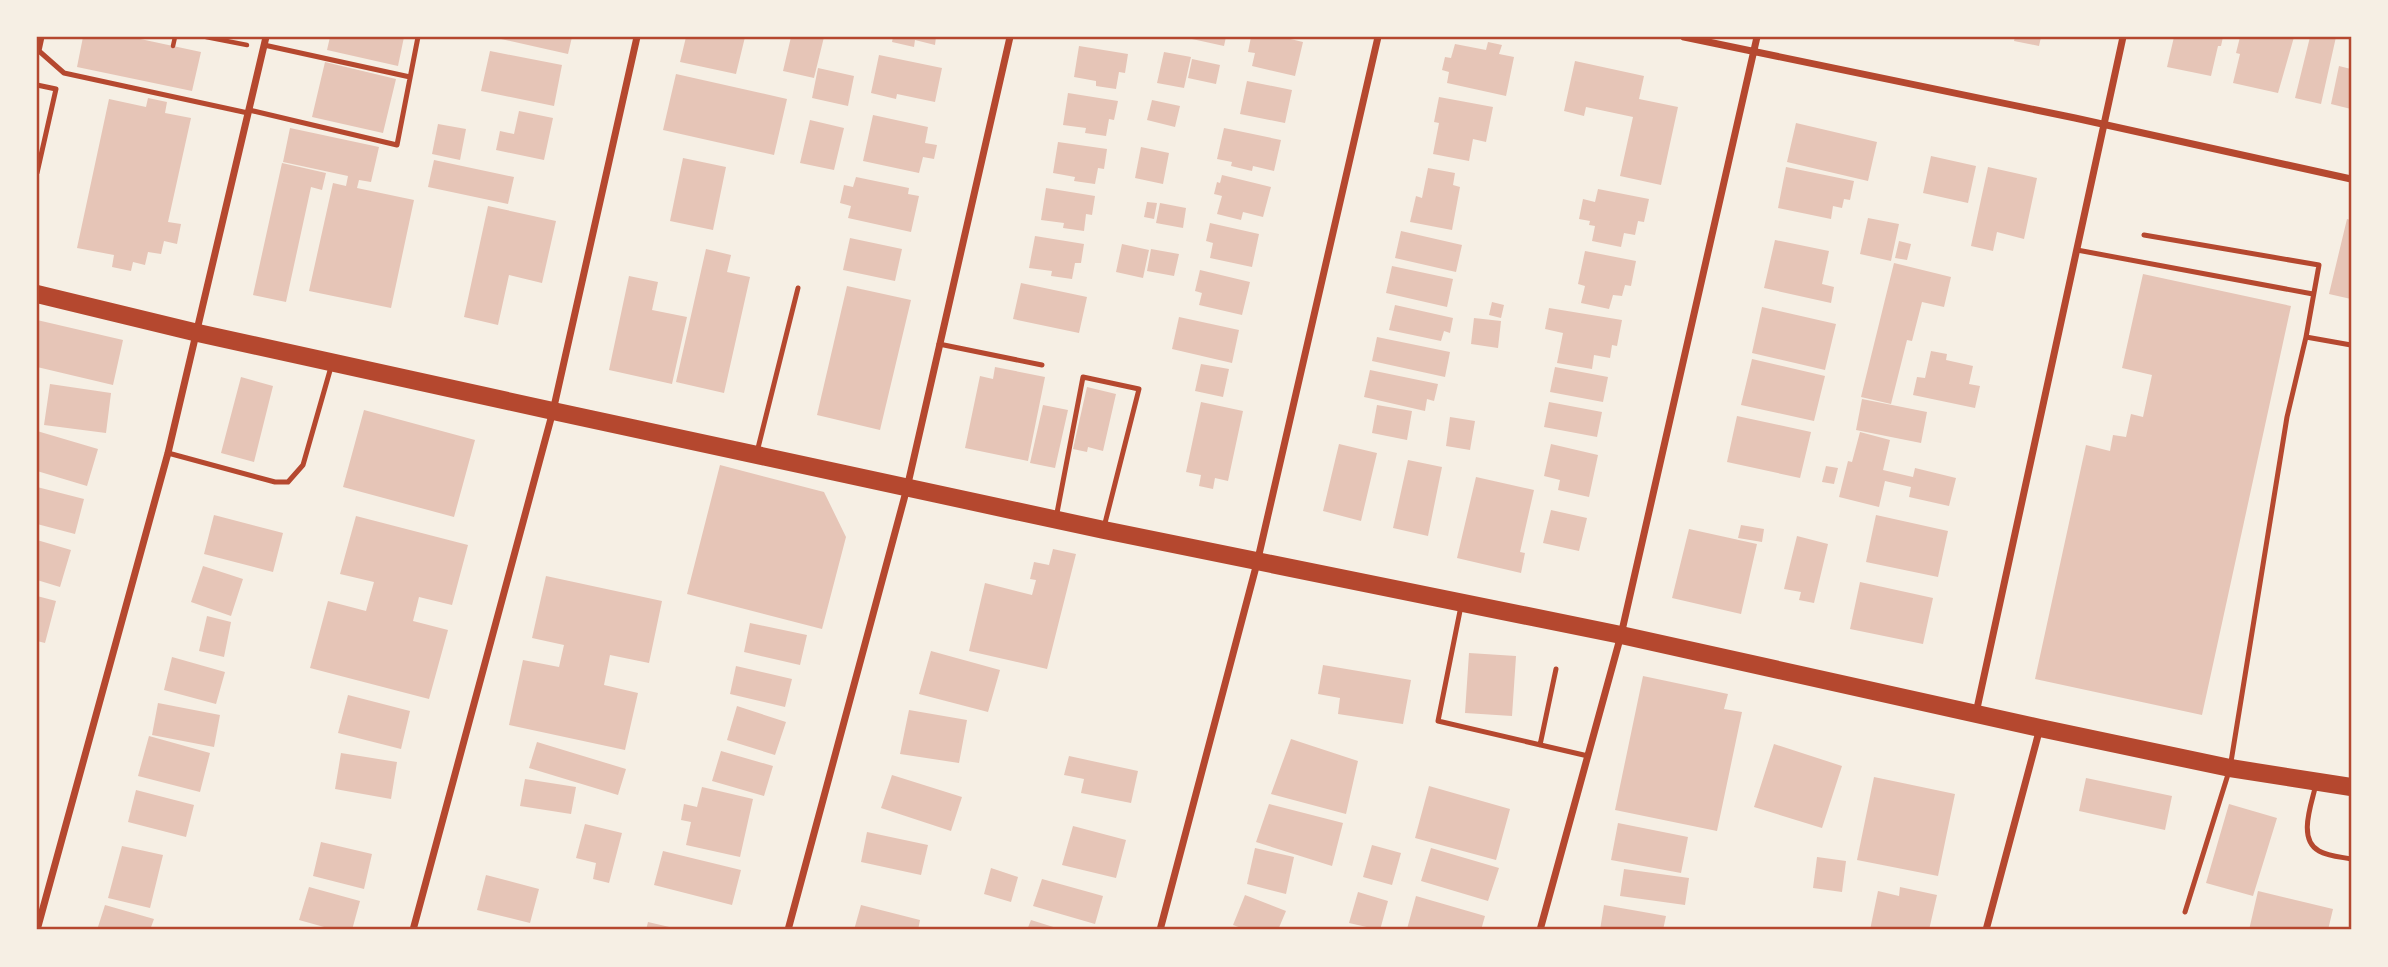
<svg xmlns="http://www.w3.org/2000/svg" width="2388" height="967" font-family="'Sofia Sans Condensed',sans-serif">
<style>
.building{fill:#e6c5b7}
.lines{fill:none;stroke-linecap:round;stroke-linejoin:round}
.path{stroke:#b5482f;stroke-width:4.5}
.service{stroke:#b5482f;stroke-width:5}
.minor{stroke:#b5482f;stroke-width:7}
.primary{stroke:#b5482f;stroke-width:18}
.neatline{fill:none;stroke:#b5482f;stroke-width:2.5}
</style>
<rect width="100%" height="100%" fill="#f6efe4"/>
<path class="building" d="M83,37H131L201,52L192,91L77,67Z
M330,37H404L398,66L327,50Z
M492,37H572L568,54Z
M686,37H745L736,74L680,62Z
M791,37H824L814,78L783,71Z
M893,37H936L935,45L915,40L914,47L892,42Z
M1192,37H1226L1224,46L1192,39Z
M1251,37H1282L1303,42L1295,76L1252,66L1255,53L1248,52Z
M2015,37H2041L2039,46L2014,41Z
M2174,37H2223L2221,46H2218L2211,76L2167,67Z
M2240,37H2294L2278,93L2233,83L2240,54L2236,53Z
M2310,37H2336L2321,104L2295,98Z
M1488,42L1502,45L1499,54L1514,57L1506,96L1447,83L1449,72L1442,70L1445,57L1451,58L1455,44L1486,50Z
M1079,46L1128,54L1125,73L1119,72L1116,89L1096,86V81L1074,77Z
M490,51L562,65L554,106L481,91Z
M1164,52L1191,57L1184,88L1157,83Z
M879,55L942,68L935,102L897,94L896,99L871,93Z
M1192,59L1220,65L1216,84L1188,78Z
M1575,61L1644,76L1639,99L1678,107L1661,185L1620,176L1633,117L1586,107L1584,116L1564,111Z
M325,62L396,79L383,133L312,117Z
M2339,66L2351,69V109L2331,104Z
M818,68L854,76L848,106L812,98Z
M676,74L787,99L774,155L663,130Z
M1247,81L1292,90L1285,123L1240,114Z
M1068,93L1118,101L1114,120L1109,119L1106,136L1085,133L1086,128L1063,125Z
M1439,97L1493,107L1486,142L1473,139L1469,161L1433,154L1439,123L1434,122Z
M148,98L167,102L165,113L191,118L168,222L181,224L177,244L164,241L161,254L148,252L145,265L133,262L131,271L112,267L114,255L77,248L109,99L146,107Z
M1152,100L1180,106L1175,127L1147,120Z
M519,111L553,118L544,160L496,150L500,131L514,134Z
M873,115L928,127L925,143L937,145L934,159L923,157L919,173L863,161Z
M810,120L844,128L834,170L800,163Z
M1796,123L1877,142L1868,181L1787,162Z
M438,124L466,129L460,160L432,154Z
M290,128L379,147L371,182L359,180L357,188L414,200L391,308L309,291L333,183L346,186L348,176L283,162Z
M1224,128L1281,140L1274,171L1253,166L1252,171L1231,166L1232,162L1217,159Z
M1058,142L1107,149L1104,169L1098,168L1095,184L1074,181L1075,177L1053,173Z
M1141,147L1169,153L1163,184L1135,178Z
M1931,156L1976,166L1968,203L1923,193Z
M683,158L726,167L713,230L670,221Z
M434,160L514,177L508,204L428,187Z
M282,163L326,173L322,190L311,187L286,302L253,295Z
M1786,167L1854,181L1850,200L1844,199L1842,208L1833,206L1831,219L1778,208Z
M1988,167L2037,178L2024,239L1997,232L1993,251L1971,246Z
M1428,168L1455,173L1453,185L1460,187L1452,230L1410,222L1416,196L1422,198Z
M1222,175L1271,187L1263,217L1243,212L1241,220L1217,214L1222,196L1214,194L1217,182L1220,183Z
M856,177L909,188L908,194L919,196L911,232L848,218L851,206L840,203L844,185L853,187Z
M1046,188L1095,196L1092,215L1086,214L1084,231L1063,228L1064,223L1041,220Z
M1598,189L1649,199L1644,222L1638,221L1635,235L1624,233L1621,247L1592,241L1595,226L1589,225L1590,221L1579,219L1583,199L1595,202Z
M1147,202L1157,203L1154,219L1144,217Z
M1160,203L1186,208L1183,228L1156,223Z
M488,206L556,221L542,283L509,275L498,325L464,317Z
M1868,218L1899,224L1891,261L1860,254Z
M2347,219L2351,220V299L2329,294Z
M1210,223L1259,234L1252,267L1210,258L1213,243L1206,241Z
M1401,231L1462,245L1456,272L1395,258Z
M1035,236L1084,244L1081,263H1075L1072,279L1051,276L1052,271L1029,268Z
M850,238L902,249L895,281L843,270Z
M1775,240L1829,251L1822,284L1834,287L1831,303L1764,288Z
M1899,241L1911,244L1907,260L1895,258Z
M1122,244L1149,250L1143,278L1116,272Z
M706,249L731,255L727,272L750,277L724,393L676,382Z
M1151,249L1179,254L1174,276L1147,271Z
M1585,251L1636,261L1631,286L1625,285L1622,296L1613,295L1609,309L1581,303L1585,286L1578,284Z
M1894,263L1951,277L1944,307L1922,302L1912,341L1907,340L1891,404L1861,397Z
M1392,266L1453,279L1447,307L1386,293Z
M1200,270L1250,282L1242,315L1199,305L1202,293L1195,291Z
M2143,274L2291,306L2202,715L2035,679L2086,445L2110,451L2113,435L2126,437L2131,414L2143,417L2152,375L2122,368Z
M629,276L658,282L652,310L687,317L672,384L609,370Z
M1021,283L1087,297L1079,333L1013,319Z
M847,286L911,300L880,430L817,415Z
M1492,302L1504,305L1501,318L1489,315Z
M1395,305L1453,318L1450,333L1444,331L1441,341L1389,330Z
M1762,307L1836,324L1825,370L1752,353Z
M1549,308L1622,320L1617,346L1612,345L1610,358L1594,355L1592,369L1557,363L1563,333L1545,329Z
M1179,317L1239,330L1232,363L1172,349Z
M1474,318L1501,321L1498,348L1471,344Z
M37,320L123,340L113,385L37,367Z
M1377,337L1450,352L1445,377L1372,361Z
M1931,351L1947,354L1946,360L1973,366L1969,384L1980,386L1975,408L1913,395L1917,377L1925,378Z
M1752,359L1825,376L1814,421L1741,405Z
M1201,364L1229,369L1223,397L1195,391Z
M995,367L1045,377L1028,461L965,448L980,376L993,379Z
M1555,367L1608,377L1603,402L1550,392Z
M1370,370L1438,384L1434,401L1427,399L1425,411L1364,397Z
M241,377L273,386L254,462L221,453Z
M50,384L111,393L106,433L44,425Z
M1087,387L1116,394L1103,451L1088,447L1087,452L1073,449Z
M1862,399L1927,412L1921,443L1856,430Z
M1201,402L1243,411L1228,481L1215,478L1213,489L1199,486L1201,475L1186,472Z
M1549,402L1602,412L1597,437L1544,427Z
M1043,405L1068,410L1055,468L1030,463Z
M1377,405L1412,411L1407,440L1372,433Z
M364,410L475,440L454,517L343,487Z
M1737,416L1811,432L1800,478L1727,462Z
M1450,417L1475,421L1470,450L1446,446Z
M37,431L98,449L87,486L37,471Z
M1860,432L1890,440L1883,470L1913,477L1915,468L1956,478L1949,506L1909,497L1911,487L1885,481L1879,507L1839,497L1848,461L1852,462Z
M1339,444L1377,453L1361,521L1323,511Z
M1551,444L1598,455L1589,497L1558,490L1560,480L1544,476Z
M1408,460L1442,467L1428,536L1393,528Z
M720,465L824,492L846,537L822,629L687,594Z
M1826,466L1838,468L1834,484L1822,482Z
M1476,477L1534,490L1520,552L1525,553L1521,573L1457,558Z
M37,487L84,499L75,534L37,524Z
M1551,510L1587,518L1579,551L1543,543Z
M214,515L283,533L273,572L204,554Z
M1876,515L1948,531L1938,577L1866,562Z
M356,516L468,545L452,605L419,597L413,621L448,630L429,699L310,668L328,601L366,611L374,582L340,574Z
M1741,525L1764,529L1762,542L1738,538Z
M1689,529L1757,544L1741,614L1672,598Z
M1797,536L1828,544L1814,603L1799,600L1801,592L1784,589Z
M37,540L71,550L60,587L37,580Z
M1053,549L1076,554L1047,669L969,651L985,583L1032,595L1036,580L1030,579L1034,562L1049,565Z
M203,566L243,579L231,616L191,602Z
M546,576L662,601L649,663L610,655L604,685L638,693L625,750L509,725L523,660L559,667L564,645L532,638Z
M1860,582L1933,598L1923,644L1850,629Z
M37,596L56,601L45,643L37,641Z
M207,616L231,622L224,657L199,651Z
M750,623L807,635L800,665L744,652Z
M931,651L1000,670L988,712L919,694Z
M1469,653L1516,656L1512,716L1465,713Z
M172,657L225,672L216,704L164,690Z
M1323,665L1411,680L1403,724L1338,714L1340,698L1318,694Z
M736,666L792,679L785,707L730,694Z
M1643,676L1728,694L1724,709L1742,712L1717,831L1615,810Z
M348,695L410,711L401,749L338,733Z
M158,703L220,715L214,747L152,735Z
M737,706L786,722L775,755L727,740Z
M909,710L967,720L959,763L900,754Z
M149,736L210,753L200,792L138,776Z
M1291,739L1358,761L1346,814L1271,794Z
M537,742L626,769L618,795L529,768Z
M1774,744L1842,766L1822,828L1754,807Z
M721,751L773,766L764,796L712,781Z
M341,753L397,762L391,799L335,789Z
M1069,756L1138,771L1131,803L1081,793L1084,779L1064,775Z
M892,775L962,797L951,831L881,808Z
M1874,777L1955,794L1938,876L1857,860Z
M2086,778L2172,796L2165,830L2079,811Z
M525,779L576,787L571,814L520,806Z
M1429,786L1510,809L1496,860L1415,838Z
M702,787L753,799L740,857L686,845L691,822L681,820L684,804L697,807Z
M136,790L194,805L186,837L128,822Z
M1269,804L1343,823L1332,866L1256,842Z
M2229,804L2277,818L2253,896L2206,883Z
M1618,823L1688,837L1681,873L1611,860Z
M585,824L622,833L609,883L593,879L596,863L576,858Z
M1073,826L1126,840L1116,878L1062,865Z
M867,832L928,845L921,875L861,862Z
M321,842L372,854L364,889L313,876Z
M1372,845L1401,853L1392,885L1363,877Z
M122,846L163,855L150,908L108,898Z
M1255,848L1294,857L1286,894L1247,884Z
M1431,848L1499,868L1488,901L1421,881Z
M663,851L741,870L732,905L654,885Z
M1817,857L1846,861L1842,892L1813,888Z
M991,868L1018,877L1011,902L984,894Z
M1624,869L1689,878L1685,905L1620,896Z
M486,875L539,889L530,923L477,910Z
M1042,879L1103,896L1095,924L1033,906Z
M309,887L360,901L352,930H335L299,920Z
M1900,887L1937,895L1929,930H1870L1878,891L1899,896Z
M2258,891L2333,909L2328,930H2249Z
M1358,892L1388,901L1380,930L1349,923Z
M1245,895L1286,911L1278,930H1247L1233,925Z
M1416,896L1485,916L1481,930L1407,929Z
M105,905L154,919L150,930H97Z
M861,905L920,920L918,930H854Z
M1604,905L1666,916L1663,930H1600Z
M1031,920L1063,930H1027Z
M648,922L678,929V930H646Z"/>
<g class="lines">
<path class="path" d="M206,37L247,45
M173,46L175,37"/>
<path class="service" d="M42,37L39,51L64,73L248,113
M264,45L410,77
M37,85L56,89L37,173
M249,110L397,145L418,37
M2144,235L2319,265L2306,337L2351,345
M2077,250L2313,294
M939,344L1042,365
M757,452L798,288
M168,453L275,482H288L303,465L331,367
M1056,518L1083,377L1139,389L1104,527
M1461,606L1438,721L1588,756
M1540,745L1556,669
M2316,784C2312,803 2297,839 2319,851C2328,856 2341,857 2351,859
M2185,912L2230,768L2287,417L2306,337"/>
<path class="minor" d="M1684,37L2075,118L2351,179
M1976,713L2123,37
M37,930L168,453L266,37
M413,930L553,411L637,37
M788,930L907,488L1010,37
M1160,930L1257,563L1378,37
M1540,930L1621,635L1757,37
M1986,930L2040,728"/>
<path class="primary" d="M37,294L198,333L553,411L1104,530L1621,635L2040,728L2230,768L2351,787"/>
</g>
<rect width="2388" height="967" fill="none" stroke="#f6efe4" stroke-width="77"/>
<rect x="38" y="38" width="2312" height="890" class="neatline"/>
</svg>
